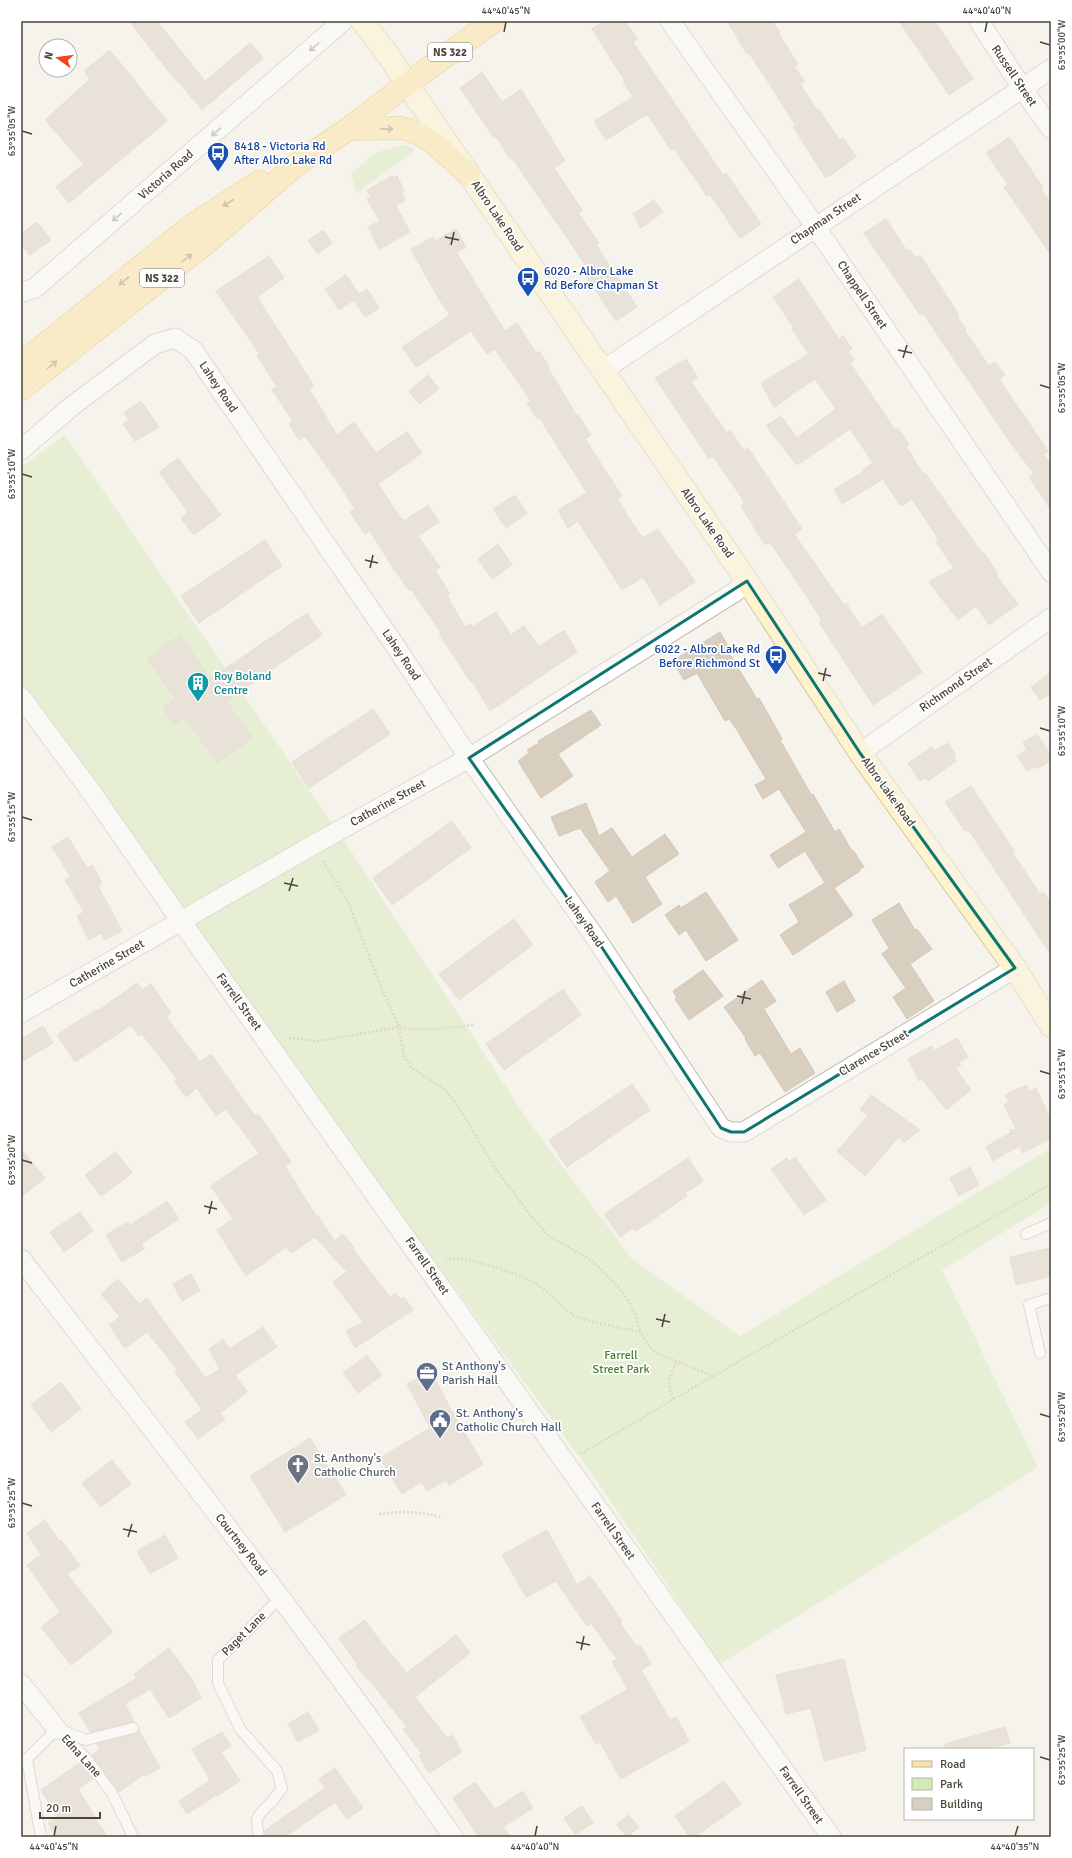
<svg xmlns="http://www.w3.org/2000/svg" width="1072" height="1858" font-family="Signika,sans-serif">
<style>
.green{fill:#d2eab5}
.building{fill:#d8cfc1;stroke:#d3c7b4}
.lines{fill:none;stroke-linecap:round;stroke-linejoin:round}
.lane-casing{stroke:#c2bbae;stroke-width:12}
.street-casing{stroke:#c2bbae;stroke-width:21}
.secondary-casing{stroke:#d6c79b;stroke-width:24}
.primary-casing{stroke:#e6c16a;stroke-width:24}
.path{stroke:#c4b79f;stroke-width:2.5;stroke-dasharray:2 2;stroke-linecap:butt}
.lane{stroke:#fff;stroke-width:10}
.street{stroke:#fff;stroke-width:19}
.secondary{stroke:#fff3cd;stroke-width:22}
.primary{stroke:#ffe39c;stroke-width:22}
.oneway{stroke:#9c9892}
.oneway2{stroke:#9c8c66}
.marked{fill:none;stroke:#0f766e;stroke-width:3;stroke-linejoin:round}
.ticks{fill:none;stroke:#4b4439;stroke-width:1.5}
.labels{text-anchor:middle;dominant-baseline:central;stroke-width:3.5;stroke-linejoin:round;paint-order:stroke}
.shield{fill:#fff;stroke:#817c74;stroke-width:1}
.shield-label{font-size:11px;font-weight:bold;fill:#4b4439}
.street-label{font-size:12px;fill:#4b4439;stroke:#fff}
.transit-label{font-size:12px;fill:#164399;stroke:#fff;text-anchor:start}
.culture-label{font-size:12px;fill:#0d838f;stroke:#fff;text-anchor:start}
.park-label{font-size:12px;fill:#4a7f2a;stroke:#fff}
.service-label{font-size:12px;fill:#4e5e75;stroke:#fff;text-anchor:start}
.worship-label{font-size:12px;fill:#5b616d;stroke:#fff;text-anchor:start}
.neatline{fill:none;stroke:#4b4439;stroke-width:1.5}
.ticks-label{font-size:10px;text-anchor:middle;fill:#4b4439}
</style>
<rect width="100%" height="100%" fill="#f6f3ec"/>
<path class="green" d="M407,145L415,150L357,193L351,175C373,153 377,150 407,145Z
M65,435L349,848L529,1122L632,1259L740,1336L1051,1148V1203L942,1270L1038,1467L720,1664L598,1482L195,935L21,688V467Z"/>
<path class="building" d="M129,21H157L205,81L250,43L263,58L202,110L178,81L177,82Z
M604,21H625L637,39L633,42L723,175L726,173L761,224L740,238L739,237L710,194L707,196L674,148L671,150L647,114L606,140L594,121L633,97L623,82L625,81L592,29Z
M727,21H772L780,32L778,33L798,64L794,66L804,81L800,84L817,110L818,109L840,140L843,138L856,157L826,178L793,127L795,125L774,91L749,53L747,54Z
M899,21H935L973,79L949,95Z
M110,50L167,121L69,203L56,187L84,164L45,120L90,79L84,71Z
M482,72L502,102L521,89L565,161L554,168L582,210L578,213L599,243L596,245L637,307L616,321L582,270L587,267L512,158L510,159L496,136L494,138L460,88Z
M1009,137L1043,188L1041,189L1051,203V255L1004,187L1008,184L986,153Z
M392,176L393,178L397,176L404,190L401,192L405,200L396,206L410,232L379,249L368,227L380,221L367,199L371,197L367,190Z
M654,200L663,212L641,228L633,214Z
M886,219L907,251L909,249L916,258L920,255L959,315L957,316L966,329L964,330L989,366L995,362L1005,375L999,379L1048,451L1043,454L1050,464L1051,463V510L1029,477L1034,474L1005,435L923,313L920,315L864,233Z
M37,222L51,240L30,255L21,244V234Z
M456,229L466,247L456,252L505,331L517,323L536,353L539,351L549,367L548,368L577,416L578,415L591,435L585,439L622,496L617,499L642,538L658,529L679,560L680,559L695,582L660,605L643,577L622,590L578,521L568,528L558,510L587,493L539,417L537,419L527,403L531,401L495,349L487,354L471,331L416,367L402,347L450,315L437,296L411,249L433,237L435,241Z
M323,230L332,243L318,254L308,241Z
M269,256L284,278L257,297L314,386L309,389L337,435L354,422L376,453L407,432L422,453L378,484L401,519L403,518L404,521L428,505L439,522L418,536L440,567L435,570L450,594L447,596L465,627L470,624L472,627L496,612L511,635L524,626L539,647L564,630L577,652L490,711L473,682L470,681L439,634L441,633L411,589L409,590L393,568L370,531L365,534L350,512L355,509L337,481L305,436L299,440L289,423L293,421L272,390L277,387L257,355L259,353L216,291Z
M346,275L359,294L367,289L379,308L365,317L354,300L339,310L325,289Z
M799,279L839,339L843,336L852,349L848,352L854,360L850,363L895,430L898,428L909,444L906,446L923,474L925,473L983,554L984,553L998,574L996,575L1018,604L989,625L976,606L958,620L929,582L954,568L936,542L939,540L912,499L901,506L883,479L842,504L834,490L864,471L863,470L873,463L850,429L797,465L766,426L781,416L797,438L836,409L815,379L774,407L761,383L809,354L792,329L794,328L773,297Z
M686,359L698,378L691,382L727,433L730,430L744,451L748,448L802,529L794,534L844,605L846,603L862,628L882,614L922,672L873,705L819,622L822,620L802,589L770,542L765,545L741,506L744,503L741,497L713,456L709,459L655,378Z
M428,375L439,389L419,404L409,391Z
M141,401L159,427L135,441L123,424L129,420L124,413Z
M178,458L221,515L194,535L181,518L188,512L159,472Z
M515,495L527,513L506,528L493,509Z
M265,540L282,566L199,623L181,596Z
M498,544L512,565L492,579L478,559Z
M307,613L322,635L226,701L252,738L217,763L185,717L174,725L163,708L176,699L147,658L180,635L210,679Z
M720,632L731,652L729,653L757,699L759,698L782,739L780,740L812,796L813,794L835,832L839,829L852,851L853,850L864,867L859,870L860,871L834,888L853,915L793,955L780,935L799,922L789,905L825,883L805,851L778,868L770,855L806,832L779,789L763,799L755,785L766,779L737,730L729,719L725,721L697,673L684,680L673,661Z
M1051,672V693L1040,700L1031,687Z
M373,709L390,734L309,788L292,762Z
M591,710L601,725L558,754L573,776L541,798L518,761L529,753L527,750L539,743L538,741Z
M1037,734L1051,756V760L1037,769L1035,766L1027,771L1017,756L1027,750L1023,743Z
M948,743L956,756L954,758L956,761L928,781L926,778L920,781L908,763L932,747L935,751Z
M971,786L1014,851L1012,852L1040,894L1043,892L1051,903V955L972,835L967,830L965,831L945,802Z
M586,803L599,836L612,828L632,857L665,834L679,854L645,877L662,904L633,923L616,896L608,902L595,882L610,871L580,828L559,836L551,817Z
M452,821L471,848L392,905L373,878Z
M68,837L87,868L92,865L102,883L98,886L122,931L104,940L101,933L89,940L77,916L84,912L65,880L71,877L52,847Z
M706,892L738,940L706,961L686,930L679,935L665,915L679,905L681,908Z
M899,903L915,930L917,929L932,949L910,964L934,1001L907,1019L893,997L906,988L882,954L889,948L872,920Z
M514,919L533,945L459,1000L439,974Z
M703,970L723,996L689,1020L675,999L677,998L673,991Z
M762,980L776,1001L764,1009L791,1054L800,1048L815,1073L785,1092L760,1053L755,1056L745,1039L746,1038L724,1007Z
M844,981L855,1001L837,1012L826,992Z
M137,983L142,990L151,984L171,1013L166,1017L200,1062L211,1054L255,1116L258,1114L264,1122L291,1162L285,1166L316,1216L317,1215L335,1241L342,1234L354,1247L353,1249L390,1297L396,1293L400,1299L404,1297L413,1310L355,1348L346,1331L363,1322L333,1282L347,1272L315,1237L291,1253L286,1247L246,1276L217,1230L233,1219L211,1186L259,1153L226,1109L216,1116L197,1088L186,1097L174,1081L177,1079L142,1034L139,1036L131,1025L75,1062L57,1035L97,1009L98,1011Z
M563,989L581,1015L504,1070L486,1044Z
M43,1026L53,1043L21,1062V1039Z
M957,1038L968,1057L959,1062L961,1065L955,1068L971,1090L946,1110L922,1079L919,1081L908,1059L932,1046L934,1051Z
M632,1084L650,1110L567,1167L549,1140Z
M1026,1085L1029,1092L1036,1088L1051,1120V1138L1023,1153L1019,1146L993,1161L986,1147L1011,1132L1010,1129L1017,1131L1004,1105L1009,1102L1005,1095Z
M871,1095L920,1130L904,1143L899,1137L865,1176L837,1151L868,1116L860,1110Z
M21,1149L45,1178L21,1197Z
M116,1152L132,1173L101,1196L85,1175Z
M795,1157L826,1200L804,1215L771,1169L787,1158L789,1162Z
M688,1158L703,1181L685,1193L687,1196L636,1231L633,1228L620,1237L604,1214Z
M970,1167L979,1185L959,1196L950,1178Z
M167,1201L179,1219L141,1244L144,1249L122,1262L106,1235L128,1222L130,1225Z
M80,1212L93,1231L64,1252L50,1232Z
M1051,1248V1276L1016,1285L1010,1257Z
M191,1274L200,1291L182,1301L173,1284Z
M118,1279L139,1304L147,1298L205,1378L220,1369L209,1349L223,1339L230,1349L263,1327L277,1347L235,1375L247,1392L220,1413L225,1419L198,1439L185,1422L202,1410L175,1372L178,1370L147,1332L125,1348L109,1325L120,1317L101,1294Z
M367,1355L382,1375L358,1393L343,1373Z
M431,1371L450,1408L483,1464L449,1485L446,1480L427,1491L421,1482L402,1494L380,1458L430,1428L407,1384Z
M61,1382L81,1409L51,1432L31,1405Z
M310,1438L346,1495L285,1532L250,1476Z
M112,1460L131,1484L101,1507L82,1483Z
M45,1520L60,1542L61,1540L80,1566L67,1574L113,1632L71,1665L41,1627L60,1612L27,1565L41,1555L27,1533Z
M547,1530L577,1585L590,1576L622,1621L620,1623L637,1647L640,1645L651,1664L641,1670L670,1720L676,1717L689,1741L621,1779L600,1742L596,1744L580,1717L628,1689L612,1662L617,1659L591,1623L587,1626L556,1581L526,1597L502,1555Z
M165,1535L178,1558L150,1574L137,1551Z
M365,1620L380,1641L407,1673L456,1635L470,1653L415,1697L447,1738L452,1735L462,1752L429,1773L419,1756L422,1754L403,1729L407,1727L375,1687L356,1666L358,1665L339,1638Z
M169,1648L193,1681L201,1698L169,1718L150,1689L125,1704L134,1722L90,1732L79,1713L137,1678L134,1674Z
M844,1659L866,1750L824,1761L811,1708L786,1714L776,1675Z
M308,1712L319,1730L298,1742L288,1724Z
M1005,1727L1010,1743L987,1749H945V1744Z
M139,1730L160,1768L145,1776L144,1774L119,1792L92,1755L100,1749L97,1744L135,1734Z
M222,1732L231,1746L221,1752L240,1781L217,1796L216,1795L187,1814L179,1801L210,1780L192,1749Z
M81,1762L93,1778L78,1789L107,1837H56L48,1823L58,1816L41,1790Z
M335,1768L363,1808L347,1819L335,1802L285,1837H265L264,1831L325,1788L319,1779Z
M724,1781L741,1804L695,1837H690L675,1816Z
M475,1782L495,1809L523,1791L533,1808L503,1827L511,1837H479L453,1798Z
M582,1806L593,1823L575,1834L564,1818Z
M628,1815L639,1827L627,1837L617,1825Z"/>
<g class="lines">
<g class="lane-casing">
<path id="lane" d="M1026,1234L1051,1223
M1040,1353L1029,1305L1051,1298
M61,1730L86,1740L133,1728
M27,1759L41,1837
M21,1762L27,1759L57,1729L88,1760L112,1793L133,1837
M259,1837C254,1813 258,1817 272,1801C276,1797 279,1792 282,1788L277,1771L240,1729L218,1683V1660L281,1597"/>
</g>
<g class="street-casing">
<path id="street" d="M670,21L815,226L1051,572
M979,21L1022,88L1051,129
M21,292L35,288L343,21
M602,371L1051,69
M21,450L72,406L155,344L175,338L193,350L398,650L469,758L597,940L721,1128L731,1132H744L1015,968
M21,697L90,790L181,921L831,1837
M860,753L1051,618
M21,1013L313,845L469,758L735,592L747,581
M21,1259C168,1450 317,1639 453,1837
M21,1684L57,1729"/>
</g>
<g class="secondary-casing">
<path id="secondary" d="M362,21L389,56L407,84L747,581L860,753L1015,968L1051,1026"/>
</g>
<g class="primary-casing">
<path id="primary" d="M348,129L401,128C429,133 449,157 469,175
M21,364L191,226L259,182
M21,389L206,243L298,163L348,129L407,84L494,21"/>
</g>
<path class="path" d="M323,861L348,902L382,989L399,1027L404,1056L408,1063L412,1068L445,1090L458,1106L497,1171L534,1220L549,1236L586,1257L597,1265L618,1286L628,1300L636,1317L640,1332
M289,1038L319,1041L399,1027C422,1033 450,1027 474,1025
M445,1259C464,1255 517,1273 535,1283C549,1291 559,1305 572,1314C583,1322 624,1328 640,1332L648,1345L656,1353L713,1376
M674,1399C666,1383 669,1379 676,1363
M581,1454L713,1376L1051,1184
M379,1514C401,1511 418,1511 440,1517"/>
<use href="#lane" class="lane"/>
<use href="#street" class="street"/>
<use href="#secondary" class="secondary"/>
<use href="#primary" class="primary"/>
</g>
<defs><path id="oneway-shaft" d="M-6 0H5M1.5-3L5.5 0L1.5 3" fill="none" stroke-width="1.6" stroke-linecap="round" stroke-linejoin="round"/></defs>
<g class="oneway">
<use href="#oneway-shaft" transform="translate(314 47) rotate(139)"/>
<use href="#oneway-shaft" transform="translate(216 132) rotate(139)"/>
<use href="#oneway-shaft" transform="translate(117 217) rotate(139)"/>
</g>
<g class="oneway2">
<use href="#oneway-shaft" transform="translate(387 129) rotate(-1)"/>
<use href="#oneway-shaft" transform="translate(228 203) rotate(147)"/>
<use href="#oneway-shaft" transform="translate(187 258) rotate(-38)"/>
<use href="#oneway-shaft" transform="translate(124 281) rotate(141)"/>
<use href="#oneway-shaft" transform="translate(52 365) rotate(-38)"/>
</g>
<path d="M0 0H1072V1858H0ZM747,581L860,753L1015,968L744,1132H731L721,1128L597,940L469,758Z" fill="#f6f3ec" fill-opacity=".55" fill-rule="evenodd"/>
<path class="marked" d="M747,581L860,753L1015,968L744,1132H731L721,1128L597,940L469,758Z"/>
<path class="ticks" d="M504,32L506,22M985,32L987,22M1040,42L1050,45M22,131L32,134M445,237L459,240M451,245L454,232M898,350L912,353M903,358L907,345M1040,385L1050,388M22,474L32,477M365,560L378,563M370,568L373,555M818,673L831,676M823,681L826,668M1040,728L1050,731M22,817L32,820M284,883L298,886M289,891L293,878M737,996L751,999M742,1004L745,991M1040,1071L1050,1074M22,1160L32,1163M204,1206L217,1209M209,1214L212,1201M656,1319L670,1322M662,1327L665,1314M1040,1414L1050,1417M22,1503L32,1506M123,1529L137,1532M128,1537L132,1524M576,1642L590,1645M581,1650L584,1636M1040,1757L1050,1760M54,1836L56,1826M535,1836L537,1826M1015,1836L1018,1826"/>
<defs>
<g id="bus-pin" transform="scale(1.15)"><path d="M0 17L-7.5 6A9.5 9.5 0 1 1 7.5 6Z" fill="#1a4fb4" stroke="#fff"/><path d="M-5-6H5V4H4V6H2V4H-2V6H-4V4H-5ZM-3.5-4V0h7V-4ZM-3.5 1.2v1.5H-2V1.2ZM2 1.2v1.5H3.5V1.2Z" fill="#fff"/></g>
<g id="building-pin" transform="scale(1.15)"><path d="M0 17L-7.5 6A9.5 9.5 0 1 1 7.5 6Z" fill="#0f9aa8" stroke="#fff"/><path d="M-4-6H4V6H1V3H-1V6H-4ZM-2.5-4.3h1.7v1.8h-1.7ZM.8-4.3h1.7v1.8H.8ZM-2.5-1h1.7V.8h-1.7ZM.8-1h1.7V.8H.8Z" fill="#fff"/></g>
<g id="office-pin" transform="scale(1.15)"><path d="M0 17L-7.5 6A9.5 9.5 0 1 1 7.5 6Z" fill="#5c6f8a" stroke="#fff"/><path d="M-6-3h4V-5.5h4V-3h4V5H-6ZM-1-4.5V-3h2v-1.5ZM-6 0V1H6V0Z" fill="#fff"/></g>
<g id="civic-pin" transform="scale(1.15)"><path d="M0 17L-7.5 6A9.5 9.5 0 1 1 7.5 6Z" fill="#5c6f8a" stroke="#fff"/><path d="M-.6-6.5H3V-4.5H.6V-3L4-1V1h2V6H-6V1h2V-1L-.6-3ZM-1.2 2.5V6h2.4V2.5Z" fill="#fff"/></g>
<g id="church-pin" transform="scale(1.15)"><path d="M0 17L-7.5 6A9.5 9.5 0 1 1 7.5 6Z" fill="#6b7280" stroke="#fff"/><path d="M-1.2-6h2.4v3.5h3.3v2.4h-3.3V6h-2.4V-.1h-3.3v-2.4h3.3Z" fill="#fff"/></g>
</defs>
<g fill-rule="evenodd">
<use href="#bus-pin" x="218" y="153"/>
<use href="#bus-pin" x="528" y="278"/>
<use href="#bus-pin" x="776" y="656"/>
<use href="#building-pin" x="198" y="683"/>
<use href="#office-pin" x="427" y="1373"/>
<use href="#civic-pin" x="440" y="1420"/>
<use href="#church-pin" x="298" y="1465"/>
</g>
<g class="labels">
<g class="shield">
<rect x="428" y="43" width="44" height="18" rx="3"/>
<rect x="140" y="269" width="44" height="18" rx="3"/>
</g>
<g class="shield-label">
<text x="450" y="52">NS 322</text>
<text x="162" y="278">NS 322</text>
</g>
<g class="street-label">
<text transform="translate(1014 76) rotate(56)">Russell Street</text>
<text transform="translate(166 175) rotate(-41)">Victoria Road</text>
<text transform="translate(497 216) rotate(56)">Albro Lake Road</text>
<text transform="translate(826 219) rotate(-34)">Chapman Street</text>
<text transform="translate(862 295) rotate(56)">Chappell Street</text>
<text transform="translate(218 387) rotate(56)">Lahey Road</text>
<text transform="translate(707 523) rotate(55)">Albro Lake Road</text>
<text transform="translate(401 655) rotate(56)">Lahey Road</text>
<text transform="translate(956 685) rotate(-35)">Richmond Street</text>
<text transform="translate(888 792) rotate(54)">Albro Lake Road</text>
<text transform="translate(388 803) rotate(-29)">Catherine Street</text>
<text transform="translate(584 922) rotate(55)">Lahey Road</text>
<text transform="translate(107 964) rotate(-30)">Catherine Street</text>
<text transform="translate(239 1002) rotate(54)">Farrell Street</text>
<text transform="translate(874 1053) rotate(-31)">Clarence Street</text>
<text transform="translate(427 1266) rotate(55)">Farrell Street</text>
<text transform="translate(613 1531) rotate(55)">Farrell Street</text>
<text transform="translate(241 1545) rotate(52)">Courtney Road</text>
<text transform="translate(244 1634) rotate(-45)">Paget Lane</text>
<text transform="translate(81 1756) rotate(48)">Edna Lane</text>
<text transform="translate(801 1795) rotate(55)">Farrell Street</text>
</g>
<g class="transit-label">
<text x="234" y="146">8418 - Victoria Rd<tspan x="234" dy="14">After Albro Lake Rd</tspan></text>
<text x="544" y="271">6020 - Albro Lake<tspan x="544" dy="14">Rd Before Chapman St</tspan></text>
<text x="760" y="649" text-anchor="end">6022 - Albro Lake Rd<tspan x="760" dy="14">Before Richmond St</tspan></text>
</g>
<g class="culture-label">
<text x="214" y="676">Roy Boland<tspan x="214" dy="14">Centre</tspan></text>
</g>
<g class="park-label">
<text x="621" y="1355">Farrell<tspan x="621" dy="14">Street Park</tspan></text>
</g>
<g class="service-label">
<text x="442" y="1366">St Anthony's<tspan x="442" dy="14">Parish Hall</tspan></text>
<text x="456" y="1413">St. Anthony's<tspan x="456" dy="14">Catholic Church Hall</tspan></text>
</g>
<g class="worship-label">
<text x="314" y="1458">St. Anthony's<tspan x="314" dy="14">Catholic Church</tspan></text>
</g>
</g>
<rect width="1072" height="1858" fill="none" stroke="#ffffff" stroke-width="44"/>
<rect x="904" y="1748" width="130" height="72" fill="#ffffff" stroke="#b7b4b0"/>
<rect x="912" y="1761" width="20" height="6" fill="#ffe39c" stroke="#b7b4b0"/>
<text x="940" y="1768" font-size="12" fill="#4b4439">Road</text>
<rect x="912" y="1778" width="20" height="12" fill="#d2eab5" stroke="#b7b4b0"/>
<text x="940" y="1788" font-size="12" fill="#4b4439">Park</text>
<rect x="912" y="1798" width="20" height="12" fill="#d8cfc1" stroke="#b7b4b0"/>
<text x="940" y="1808" font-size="12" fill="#4b4439">Building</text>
<g transform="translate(58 58) rotate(284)"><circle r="19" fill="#ffffff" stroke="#b7b4b0"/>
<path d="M0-3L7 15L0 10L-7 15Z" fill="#fc3f1d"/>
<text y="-6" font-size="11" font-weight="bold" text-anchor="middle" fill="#4b4439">N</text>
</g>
<path d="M40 1812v6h60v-6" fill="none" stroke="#4b4439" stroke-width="2"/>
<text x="46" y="1812" font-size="12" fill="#4b4439" stroke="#ffffff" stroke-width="3" paint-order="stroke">20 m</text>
<rect x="22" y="22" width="1028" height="1814" class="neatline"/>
<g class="ticks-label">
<text x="506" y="14">44°40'45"N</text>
<text x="987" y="14">44°40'40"N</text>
<text transform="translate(1061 45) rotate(-90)" y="4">63°35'00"W</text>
<text transform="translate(11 131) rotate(-90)" y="4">63°35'05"W</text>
<text transform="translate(1061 388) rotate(-90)" y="4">63°35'05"W</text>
<text transform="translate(11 474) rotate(-90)" y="4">63°35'10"W</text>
<text transform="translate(1061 731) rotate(-90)" y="4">63°35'10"W</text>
<text transform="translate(11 817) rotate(-90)" y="4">63°35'15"W</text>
<text transform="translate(1061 1074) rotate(-90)" y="4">63°35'15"W</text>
<text transform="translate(11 1160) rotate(-90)" y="4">63°35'20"W</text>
<text transform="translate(1061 1417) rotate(-90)" y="4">63°35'20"W</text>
<text transform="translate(11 1503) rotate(-90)" y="4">63°35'25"W</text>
<text transform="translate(1061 1760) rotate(-90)" y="4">63°35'25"W</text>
<text x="54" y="1850">44°40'45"N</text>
<text x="535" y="1850">44°40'40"N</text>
<text x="1015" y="1850">44°40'35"N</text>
</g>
</svg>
